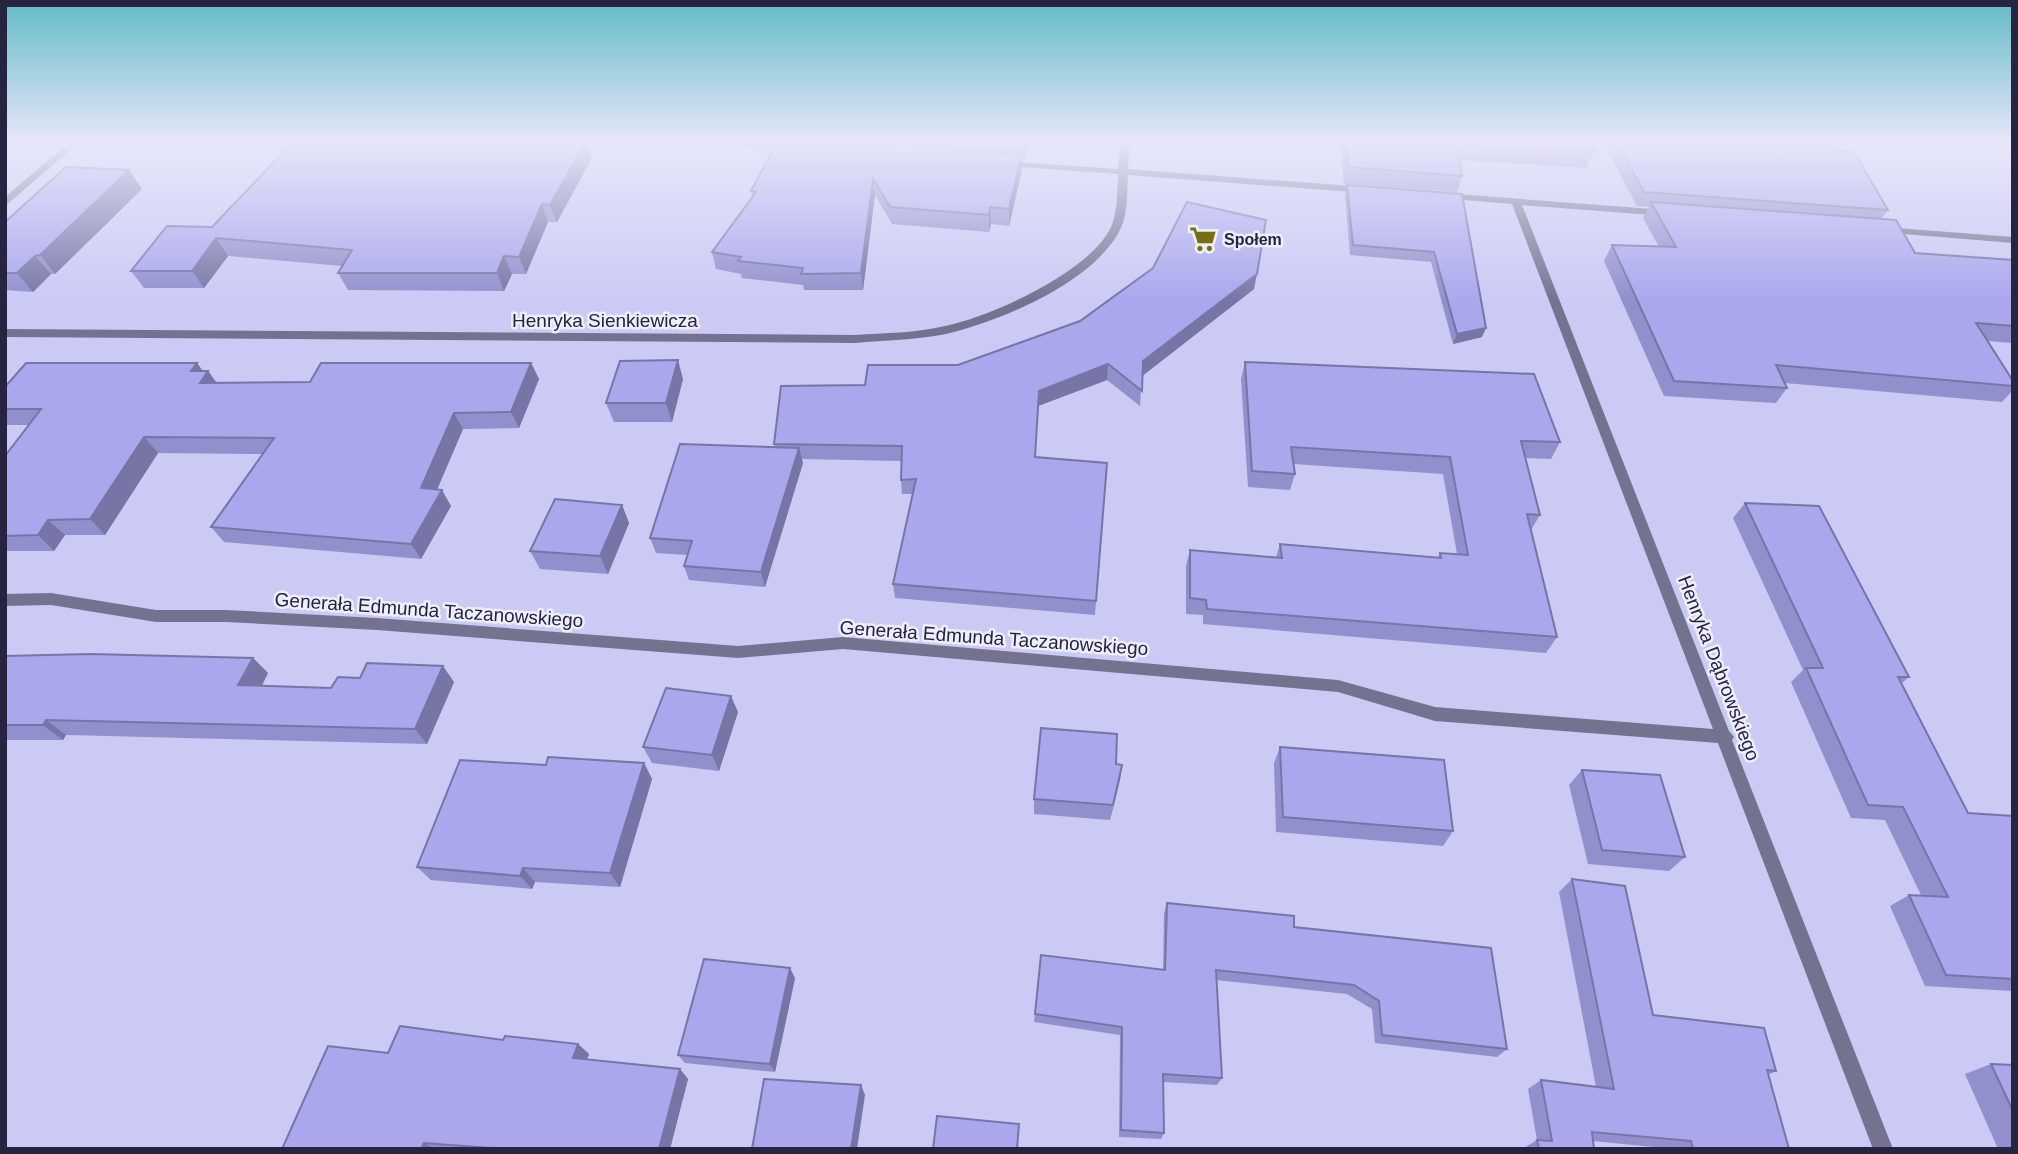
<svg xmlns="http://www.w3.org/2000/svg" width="2018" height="1154" font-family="Helvetica,sans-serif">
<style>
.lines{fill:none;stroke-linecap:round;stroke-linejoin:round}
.street{fill:#737390;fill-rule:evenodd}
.wall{fill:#9290cc}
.shaded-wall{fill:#7775a6}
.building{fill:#aaa7ed;stroke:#7775a6;stroke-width:2}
.labels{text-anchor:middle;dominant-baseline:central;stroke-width:5;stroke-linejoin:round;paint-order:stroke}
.far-poi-label{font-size:16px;font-weight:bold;fill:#262440;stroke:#eeeefd;text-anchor:start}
.street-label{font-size:19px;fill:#262440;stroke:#eeeefd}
</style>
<rect width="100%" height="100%" fill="#cacaf5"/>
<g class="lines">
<path class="street" d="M72,140H82L5,206V197Z
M695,140H734L793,144L798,147L793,150L700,143Z
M1120,140H1130L1128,169L1365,187L1370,190L1365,193L1128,175C1127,192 1128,213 1121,228C1095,282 1001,321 946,334C916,340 885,340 855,343L5,337V329L855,335C885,333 916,333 945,326C992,316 1090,272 1111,227C1118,212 1117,191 1118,174L1005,166L1000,163L1001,161L1118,169Z
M1444,193L1665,210L1670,213L1665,216L1522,205L1729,731L1734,737L1732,740L1893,1149H1873L1718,743L1435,721L1338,692L843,649L738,658L377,630L226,622H156L51,605L5,606V594L51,593L156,610H226L377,618L738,646L843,637L1338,680L1435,707L1713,729L1512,204L1440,198L1439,196Z
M1884,227L2013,237V243L1880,232V228Z"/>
</g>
<path class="wall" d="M778,140H1029L1024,159H1022V170L1009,226L991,224L989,232L892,224L875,195L863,290H804L803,285L742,278L741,274L716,269L712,252L752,197L751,191Z
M1340,140H1589L1594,152L1587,168L1460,160L1462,176L1457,192L1344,184Z
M1604,140H1795L1833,150L1888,210L1881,219L1915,253L2013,260V343L1987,341L2013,381V390L2002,402L1785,383L1787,388L1776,403L1664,396L1604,261L1612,245L1659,247L1643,218L1649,207L1637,206L1603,142Z
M592,158L557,222H548L526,274H512L504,291L348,290L338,273L342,266L228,256L204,288H144L131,271L212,227Z
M1347,185L1462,194L1482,337L1453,344L1431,262L1350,255L1345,195Z
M142,189L55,274H51L33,292L5,290V222Z
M1254,289L1142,376L1140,406L1107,380L1038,406L1035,457L1107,463L1095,615L895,598L893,584L913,494H902L901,480V461L802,459L803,463L765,587L689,580L684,566L687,555L656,553L650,538L775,447L774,444L865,385L958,365Z
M1245,362L1560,442L1551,459L1525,458L1540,515L1531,530L1557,637L1546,653L1203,624V615L1186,614V566L1190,550L1276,557L1280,544L1438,557L1440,553L1457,554L1443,474L1293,464L1295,474L1290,490L1248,487L1241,379Z
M197,363L203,371H208L217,383L310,382L531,363L539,379L519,428L463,429L437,489L451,506L421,559L224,542L211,527L263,454L158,453L105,535H65L54,551H5V456L29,425H5V387Z
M683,379L672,422H614L606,403Z
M1745,503L1909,677L1901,684L1968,813L2013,816V991L1925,986L1890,906L1909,895H1921L1885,820L1851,818L1791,682L1803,670L1733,518Z
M622,505L629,523L608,574L540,569L530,551Z
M5,656L253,658L268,673L262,686L331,688L454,682L427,744L66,735L63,740H5Z
M738,712L719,771L652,763L643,747Z
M1280,747L1453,831L1443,846L1276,832L1274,763Z
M644,763L652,779L620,887L535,882L532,889L431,880L417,867L546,765Z
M1116,764L1122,765L1110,820L1034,814V799Z
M1582,770L1685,857L1669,871L1588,864L1569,785Z
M1572,879L1653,1015L1776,1071L1768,1075L1789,1149H1673L1593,1141L1594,1149H1524V1148L1537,1140L1528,1089L1541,1080L1596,1087L1559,892Z
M1167,903L1294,927L1507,1049L1497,1057L1375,1043L1372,1009L1347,994L1216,980L1222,1078L1217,1085L1163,1082L1164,1133L1161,1139L1119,1137L1120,1035L1034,1022L1035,1014L1163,970L1164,913Z
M795,978L775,1072L685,1063L678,1055Z
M503,1040L578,1044L589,1054L587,1059L680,1069L688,1079L670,1149H282L388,1053Z
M1991,1064L2013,1065V1149H1998L1965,1074Z"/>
<path class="shaded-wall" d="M5,140H15L5,148Z
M1026,140H1029L1024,159V146Z
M586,141L592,158L557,222L550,205Z
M1022,154V170L1009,226V209Z
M129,170L142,189L55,274L40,255Z
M873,179L875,195L863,290L861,273Z
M542,204L548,222L526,274L519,257Z
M990,207L991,224L989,232V215Z
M216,238L228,256L204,288L192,271Z
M35,256L51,274L33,292L17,273Z
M504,256L512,274L504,291L497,273Z
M1257,274L1254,289L1141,377L1143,361Z
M1486,328L1482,337L1453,344L1457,334Z
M678,360L683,379L672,422L666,403Z
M197,363L205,375L208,371L220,388L212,399L191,371Z
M531,363L539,379L519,428L511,412Z
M1108,364L1107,380L1038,406L1039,391Z
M454,413L463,429L431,504L421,488Z
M144,437L158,453L105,535L90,519Z
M799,448L803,463L765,587L761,572Z
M442,490L451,506L421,559L411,544Z
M622,505L629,523L608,574L600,556Z
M48,520L65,535L54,551L38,535Z
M253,658L268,673L254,700L238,685Z
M443,666L454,682L427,744L415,729Z
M731,696L738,712L719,771L712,755Z
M46,720L66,735L63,740L43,725Z
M644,763L652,779L620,887L610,873Z
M1122,765L1120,780L1110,820L1113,805Z
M523,868L535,882L532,889L520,876Z
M790,968L795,978L775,1072L770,1064Z
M578,1044L589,1054L584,1068L573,1058Z
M680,1069L688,1079L670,1149H659Z
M861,1085L865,1095L857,1149H851Z
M424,1143L435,1149H421Z"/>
<path class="building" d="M295,140H571L586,141L550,205L542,204L519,257L504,256L497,273H338L352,250L216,238L192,271H131L167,226L212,227Z
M778,140H836L1022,154L1009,209L990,207L989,215L890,207L873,179L861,273L801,274L803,268L738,261L741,257L712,252L756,192L751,191Z
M937,140H1026L1024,146Z
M1346,140H1589L1594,152L1456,143L1462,176L1348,167Z
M1616,140H1795L1828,142L1833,150L1854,152L1888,210L1644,192Z
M66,167L129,170L40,255L35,256L17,273H5V222Z
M1347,185L1462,194L1486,328L1457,334L1434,252L1353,245Z
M1187,202L1266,220L1257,274L1143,361L1142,391L1108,364L1039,391L1035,457L1107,463L1096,601L893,584L916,479L901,480L902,446L774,444L781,386L865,385L868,365H958L1080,321L1153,268Z
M1651,202L1896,220L1915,253L2013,260V326L1976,323L2013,381V386L1776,365L1787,388L1674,381L1612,245L1676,247Z
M678,360L666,403H606L620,361Z
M1245,362L1534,374L1560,442L1521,441L1540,515L1527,514L1557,637L1207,609L1206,600L1190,598V550L1282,558L1280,544L1441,558L1440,553L1468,555L1450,457L1291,447L1295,474L1252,471Z
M26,363H197L191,371H208L200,383L310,382L321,363H531L511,412L454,413L421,488L442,490L411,544L211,527L274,438L144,437L90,519L48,520L38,535L5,536V456L41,409H5V387Z
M680,444L799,448L761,572L684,566L692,541L650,538Z
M555,499L622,505L600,556L530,551Z
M1745,503L1819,506L1909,677H1898L1968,813L2013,816V979L1946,975L1909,895L1948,897L1903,807L1868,805L1806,668H1823Z
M91,654L253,658L238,685L331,688L338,677L360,678L367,663L443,666L415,729L46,720L43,725H5V656Z
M666,688L731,696L712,755L643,747Z
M1041,728L1117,734L1116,764L1122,765L1113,805L1034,799Z
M1280,747L1444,760L1453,831L1283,817Z
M548,757L644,763L610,873L523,868L520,876L417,867L460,760L546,765Z
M1582,770L1660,775L1685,857L1602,850Z
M1572,879L1625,886L1653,1015L1764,1028L1776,1071L1767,1070L1789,1149H1693L1691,1141L1592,1132L1594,1149H1539L1537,1140L1552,1141L1541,1080L1614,1089Z
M1167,903L1294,916V927L1491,948L1507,1049L1382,1035L1379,1001L1354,985L1216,970L1222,1078L1163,1074L1164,1133L1121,1130L1122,1027L1035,1014L1041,955L1165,970Z
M704,959L790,968L770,1064L678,1055Z
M400,1026L503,1040L505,1036L578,1044L573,1058L680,1069L659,1149H505L424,1143L421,1149H282L328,1046L388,1053Z
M1991,1064L2013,1065V1111Z
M764,1079L861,1085L851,1149H752Z
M937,1116L1019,1124L1017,1149H933Z"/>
<linearGradient id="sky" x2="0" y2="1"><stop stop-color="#63bac7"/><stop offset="0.47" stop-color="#e7e7fa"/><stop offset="1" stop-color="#e7e7fa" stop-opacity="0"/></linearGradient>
<rect width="2018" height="301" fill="url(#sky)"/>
<defs>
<g id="supermarket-bare" transform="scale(2.1)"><path d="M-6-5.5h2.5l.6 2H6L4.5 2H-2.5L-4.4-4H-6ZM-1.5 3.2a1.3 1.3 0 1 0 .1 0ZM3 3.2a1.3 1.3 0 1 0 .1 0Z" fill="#777011" stroke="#eeeefd" stroke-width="2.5" paint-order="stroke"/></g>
</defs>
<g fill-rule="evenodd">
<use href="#supermarket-bare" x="1203" y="239"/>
</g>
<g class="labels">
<g class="far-poi-label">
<text x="1224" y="239">Społem</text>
</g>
<g class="street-label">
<text x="605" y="320">Henryka Sienkiewicza</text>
<text transform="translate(429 610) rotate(4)">Generała Edmunda Taczanowskiego</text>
<text transform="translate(994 638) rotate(4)">Generała Edmunda Taczanowskiego</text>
<text transform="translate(1719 668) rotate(69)">Henryka Dąbrowskiego</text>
</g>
</g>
<rect width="2018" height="1154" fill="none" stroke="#262440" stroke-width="14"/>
</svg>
